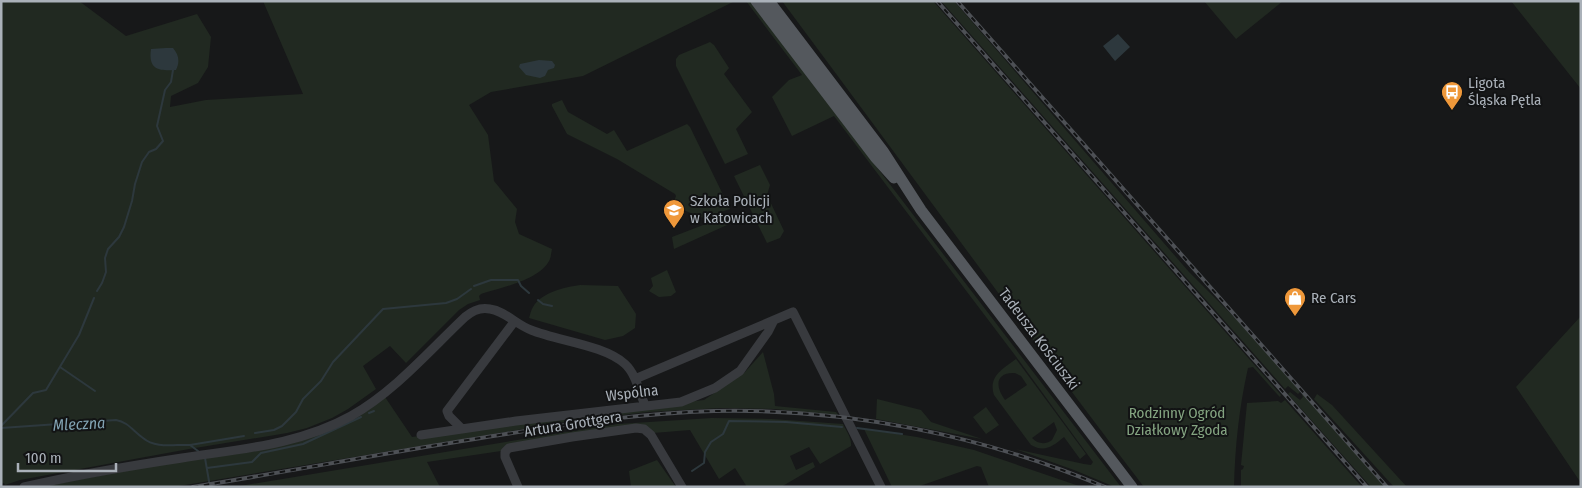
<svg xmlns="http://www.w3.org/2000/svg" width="1582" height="488" font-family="'Fira Sans Condensed',sans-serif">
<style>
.green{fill:#212921;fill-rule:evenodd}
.water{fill:#2d383d}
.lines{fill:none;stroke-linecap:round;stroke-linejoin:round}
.stream{stroke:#2d383d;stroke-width:2}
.minor{stroke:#383a3e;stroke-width:9}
.major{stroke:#54585d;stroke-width:11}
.rail-casing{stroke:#4d5055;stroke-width:4}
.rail{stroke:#121314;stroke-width:2;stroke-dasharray:5.5;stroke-linecap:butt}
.labels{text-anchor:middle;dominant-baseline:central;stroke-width:4;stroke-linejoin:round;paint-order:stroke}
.poi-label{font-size:15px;fill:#aab1b9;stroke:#121314;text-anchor:start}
.street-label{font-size:15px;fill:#aab1b9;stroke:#121314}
.park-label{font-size:15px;fill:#84a481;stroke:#121314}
.water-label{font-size:16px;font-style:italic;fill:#82a3b3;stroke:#121314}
</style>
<rect width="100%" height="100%" fill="#171819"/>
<path class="green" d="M1,1H79L126,36L197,14L211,37L208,67L198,83L171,96L170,107L206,100L303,94L263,1H735L583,76L491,92L469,105L488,135L494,181L517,209L515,222L519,234L552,249C551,253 551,258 549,261C539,280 500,288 481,294L479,296L480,300L468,304L459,310L406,363L390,346L363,366L376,389L348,409L332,418L307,428L287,433L189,449L20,480L5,485L4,483L1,484Z
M746,1H750L1121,487H1115L1074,470L1015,449L1084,464L1091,465L1093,462L1020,362L834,116L792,136L772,97L789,80L802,75Z
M782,1H933L1281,395L1280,397L1277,394L1253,367L1248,368C1239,408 1235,447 1234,487H1144C1021,326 903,163 782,1Z
M941,1H954L1189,272L1242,325L1301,391L1298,394L1288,386L1285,389Z
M1204,1H1283L1236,39Z
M1511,1H1581V89Z
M710,42L714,45L729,68L724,74L752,112L736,129L748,154L725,164L676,66V59L679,55Z
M562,100L568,112L607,134L614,130L627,151L687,124L690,127L730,209L703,218L676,207L673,204L676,196L675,194L617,159L567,134L552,106V104Z
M760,165L770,185L767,195L784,231L780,238L767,243L734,176Z
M724,217L727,225L674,249L672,237Z
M667,270L676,292L671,296L659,297L649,291L653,286L651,278Z
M580,285L618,286L636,314L635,328L623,336L605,340L529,318C530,315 531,310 533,307C542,292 565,287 580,285Z
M1581,316V483L1516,387Z
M763,352L774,394L775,406L836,412L839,416L775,409L721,408L648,412L572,421L173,487H41L140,468L276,446L385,397L412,437L554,418L704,400L745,372Z
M1016,359L1086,454L1080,459L1064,437C1053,446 1045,453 1031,445L994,395C988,376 1003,369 1016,359ZM1015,373L1021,376L1027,385L1005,400C995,387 995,372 1015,373ZM1054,422L1057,430L1052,440C1045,445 1038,444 1032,438Z
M1290,392L1300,400L1303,397L1302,395L1303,394L1385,487H1371L1288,394Z
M1317,394L1332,405L1407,487H1394L1314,399Z
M877,399L921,410L931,422L982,439L876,419Z
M1285,400L1362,487H1241V470L1243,469L1244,466L1241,465L1247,403L1278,401L1281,403Z
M986,407L999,425L986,434L973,417Z
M712,418L772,419L843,424C846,431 852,438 851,446L820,464L809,447L790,456L796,470L813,462L815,467L781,487H747L735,468L719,479L690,430L653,433L647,427L512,444L501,451L427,462L440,487H234L560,433L618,424Z
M864,429L917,437L974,450L1082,487H989L981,467L977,466L917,487H892Z
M657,460L676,487H631L629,471Z"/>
<path class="water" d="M1118,34L1130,47L1115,61L1103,46Z
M166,48H173C179,55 180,62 176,70C159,71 148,70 151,49Z
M539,60L552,61L555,65L554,68L548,70L545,76L540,78L526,75L519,67L520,64Z"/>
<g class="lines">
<path class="stream" d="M474,286L491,280H518L521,286L529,293
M97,291L102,283L106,272L105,258L108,249L119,237L124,227L132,201L135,184L142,162L149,152L156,149L163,141L157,126L165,90L171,82L173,70
M538,300L543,304L552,306
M60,367L95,391
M369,413L374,411
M1,426L33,393L46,390L79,335L94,298
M1,428L116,420C128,422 133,431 143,438C156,449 175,444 190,445L198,451
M857,428L902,434
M255,433L274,430L282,426L296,412L303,399L321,381L333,362L383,309L446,303L457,299L471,289
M190,445L244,436
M205,458L210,487
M207,468L252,462L261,453L303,444L361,417
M692,471L704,463L705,452L711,442L723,434L729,421L786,422L842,427"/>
<path class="minor" d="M635,379L793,312L881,487
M462,429L449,416L447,411L514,322
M421,435L516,421L681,402L715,388L740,371L768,332L773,322
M24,487C76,475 129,466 182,458C239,449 299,445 351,416C395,391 429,351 465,317C472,311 481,307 490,309C505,311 517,325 531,330C558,341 604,345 625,364C636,374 639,392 645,405
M518,487L505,457V452L509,448L572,437L636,428L644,429L651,435L682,487"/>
<path class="major" d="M756,1L875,157L894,178
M769,1L883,151L921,210L1132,487"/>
<g class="rail-casing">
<path id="rail" d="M937,1L1367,487
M957,1L1387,487
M193,487C297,470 401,450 506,434C575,423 644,413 714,411C847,408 982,435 1105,487"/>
</g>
<use href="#rail" class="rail"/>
</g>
<defs>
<g id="bus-pin" transform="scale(1.125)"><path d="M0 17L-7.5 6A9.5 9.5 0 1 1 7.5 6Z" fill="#ef983a" stroke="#121314"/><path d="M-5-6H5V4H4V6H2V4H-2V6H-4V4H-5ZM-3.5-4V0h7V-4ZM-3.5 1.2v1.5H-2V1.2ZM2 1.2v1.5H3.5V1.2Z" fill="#fff"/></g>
<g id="university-pin" transform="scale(1.125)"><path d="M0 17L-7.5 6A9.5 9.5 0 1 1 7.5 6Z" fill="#ef983a" stroke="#121314"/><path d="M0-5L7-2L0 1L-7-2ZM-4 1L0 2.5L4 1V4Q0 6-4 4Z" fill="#fff"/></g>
<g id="shop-pin" transform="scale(1.125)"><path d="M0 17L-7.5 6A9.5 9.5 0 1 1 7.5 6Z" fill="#ef983a" stroke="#121314"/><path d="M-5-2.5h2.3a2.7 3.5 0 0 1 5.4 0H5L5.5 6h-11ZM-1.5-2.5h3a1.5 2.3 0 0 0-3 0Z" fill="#fff"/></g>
</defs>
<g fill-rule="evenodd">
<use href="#bus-pin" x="1452" y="92"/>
<use href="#university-pin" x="674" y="210"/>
<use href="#shop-pin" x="1295" y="298"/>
</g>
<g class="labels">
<g class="poi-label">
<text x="1468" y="83">Ligota<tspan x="1468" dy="17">Śląska Pętla</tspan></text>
<text x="690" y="201">Szkoła Policji<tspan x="690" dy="17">w Katowicach</tspan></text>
<text x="1311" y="298">Re Cars</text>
</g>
<g class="street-label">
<text transform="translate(1039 339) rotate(53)">Tadeusza Kościuszki</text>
<text transform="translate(632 393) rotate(-7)">Wspólna</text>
<text transform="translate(573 424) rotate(-9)">Artura Grottgera</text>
</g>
<g class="park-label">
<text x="1177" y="413">Rodzinny Ogród<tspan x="1177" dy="17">Działkowy Zgoda</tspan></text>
</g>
<g class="water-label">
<text transform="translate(79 424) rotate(-3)">Mleczna</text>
</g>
</g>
<rect width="1582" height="488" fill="none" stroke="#aab1b9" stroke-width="5"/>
<path d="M18 463v8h98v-8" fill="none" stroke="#aab1b9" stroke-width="2.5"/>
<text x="25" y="463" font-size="15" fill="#aab1b9" stroke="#121314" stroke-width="4" paint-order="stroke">100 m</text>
</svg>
